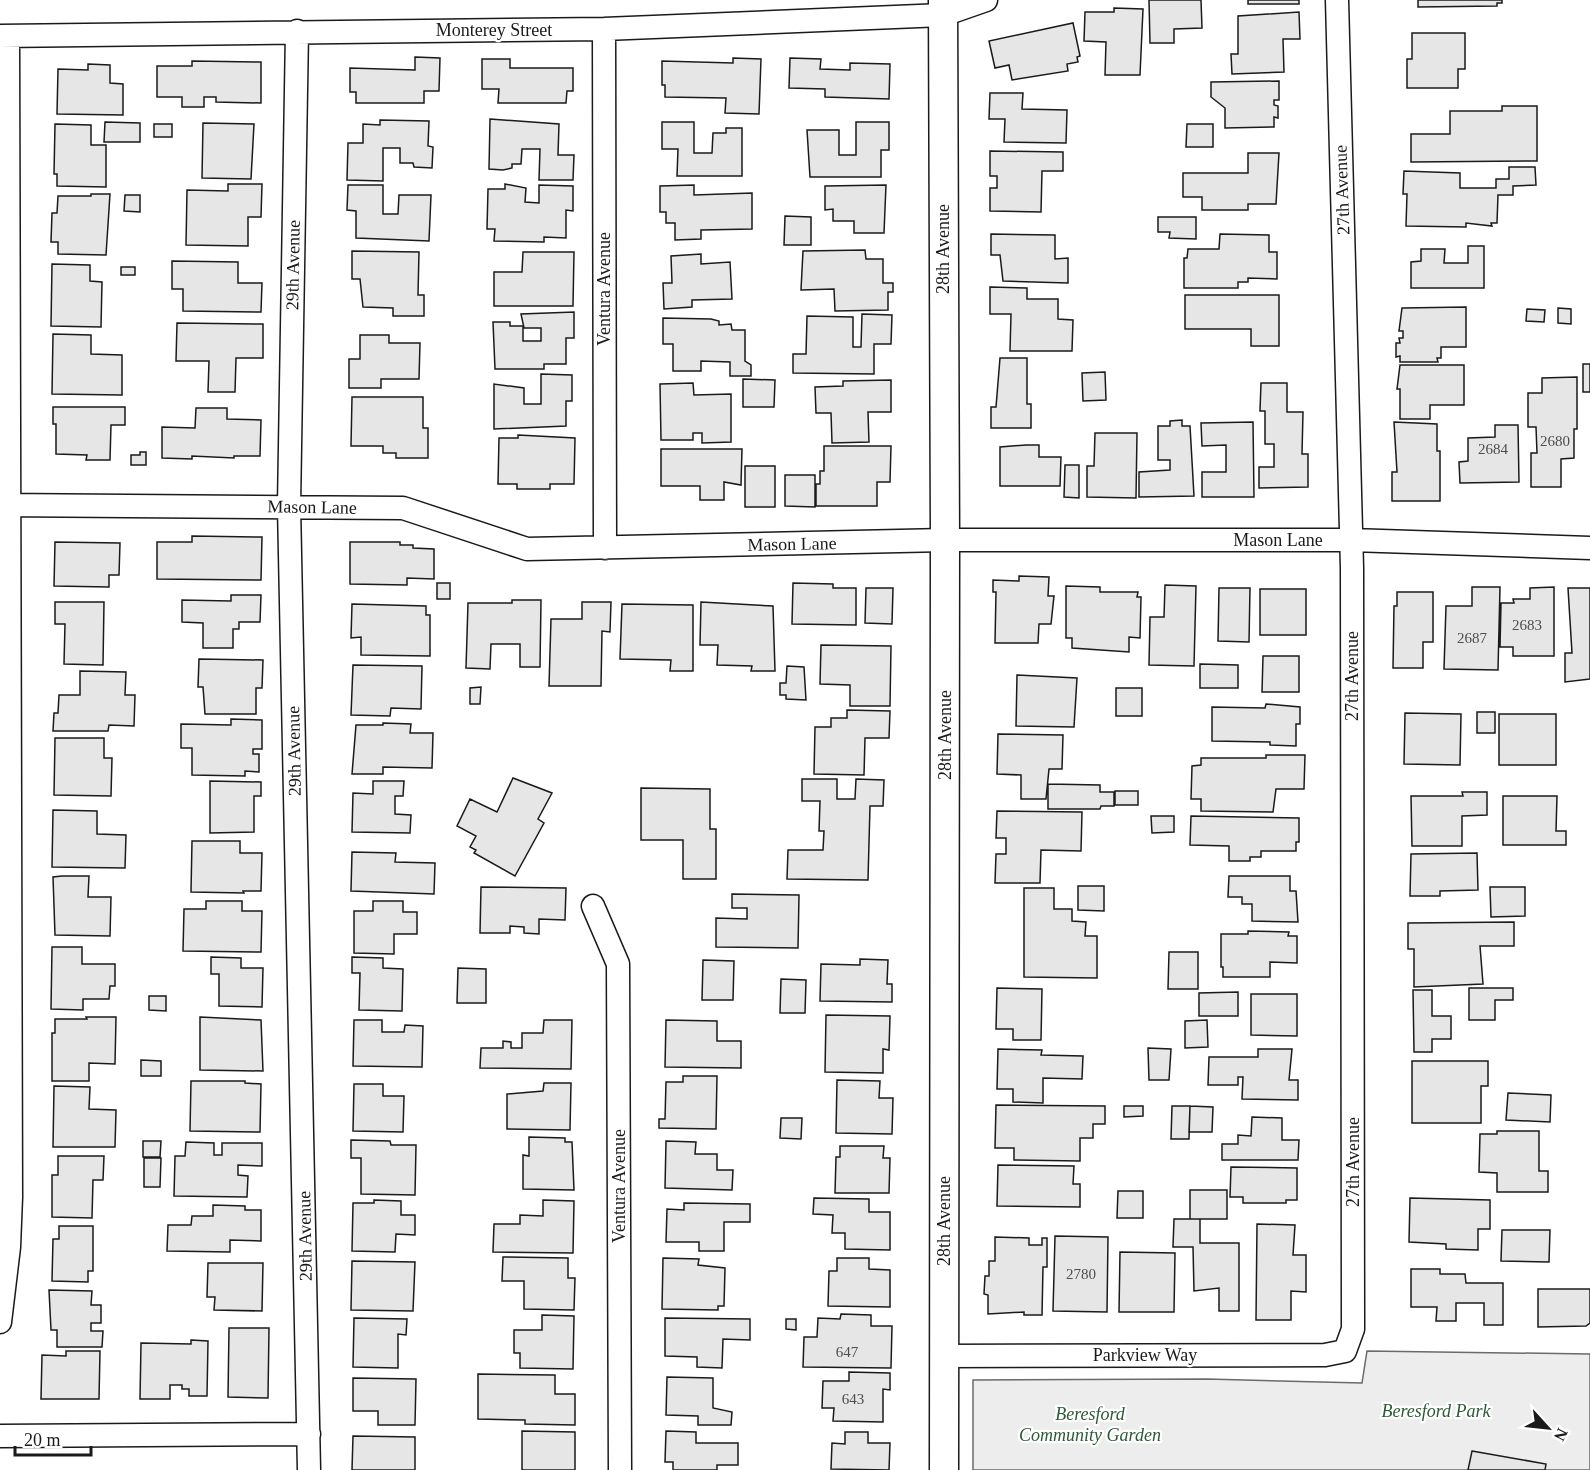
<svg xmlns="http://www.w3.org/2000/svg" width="1590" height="1470" font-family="'Times New Roman',serif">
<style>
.built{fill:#ededed;stroke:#6a6a6a;stroke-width:1.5}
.building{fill:#e6e6e6;stroke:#1a1a1a;stroke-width:1.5}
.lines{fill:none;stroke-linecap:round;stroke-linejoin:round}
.minor-casing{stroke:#1a1a1a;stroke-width:25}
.tertiary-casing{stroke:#1a1a1a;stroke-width:31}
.minor{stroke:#fff;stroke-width:22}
.tertiary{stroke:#fff;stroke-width:28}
.labels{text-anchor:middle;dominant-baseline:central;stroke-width:4.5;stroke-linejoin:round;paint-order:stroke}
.number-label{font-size:15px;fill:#4d4d4d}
.street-label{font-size:18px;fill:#1a1a1a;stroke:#fff}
.park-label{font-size:18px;font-style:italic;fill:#2b5a34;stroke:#fff}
</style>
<rect width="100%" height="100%" fill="#fff"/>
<path class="built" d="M1367,1351L1590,1354V1470H973V1380L1207,1379L1362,1383Z"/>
<path class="building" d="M1149,0H1201L1202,28L1174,29V43H1150Z
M1248,0H1299V4H1248Z
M1418,0H1502V3H1497V6L1418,7Z
M1114,8L1143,9L1140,75H1105L1106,42L1084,41L1085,12H1114Z
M1299,12L1300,39H1283L1284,72L1232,74L1231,54H1238V16Z
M1073,23L1080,56L1077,57L1078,62L1067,64L1068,71L1012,80L1009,65L995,68L989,41Z
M1412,33H1465V69H1458V88H1407V59H1412Z
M415,57L440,58L439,91H424V103H356V92H350V68L415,70Z
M733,58L761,59L759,114L725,113L726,98L665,97V85H662V61L733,63Z
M790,58L821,59L820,69L850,70V63L890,64L889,99L825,97V89L789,88Z
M482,59H510V68H573V91H567L566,103H498L499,89H482Z
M192,61L261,62V103L216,102V97H204V107H182V97H157V66H192Z
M88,64L110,65V83L123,84V115L57,114L58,69L88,70Z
M1279,81V100H1274V105L1278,106V118L1274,117V127L1225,128V108L1211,97V82Z
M990,93H1023L1022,109L1067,110L1066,143L1004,142L1005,119H989Z
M1502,106H1537V161L1411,162V134H1450V111H1502Z
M490,119L559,124L558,155H574L573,180H539L540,149H522L521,164H512V168L503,170L489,169Z
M380,120L429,121L428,146L433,147L432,168L414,167L413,163H400V148H383V181L347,180L348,143H363V124L380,125Z
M105,122L140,123V142H104Z
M662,122H694V153H712L713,133H726V128H742V176H677L678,149H662Z
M856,122H889V150H881V177H810L807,130H839V155H856Z
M203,123L254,124L251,179L202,178Z
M55,124L91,125V145H106V187L57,186V174H54Z
M154,124H172V137H154Z
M1187,124H1213V147H1186Z
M990,151L1063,152V171H1042L1041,212L990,211V188H997V176H990Z
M1248,153H1279L1276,204H1248V210H1202V197H1183V173H1248Z
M1509,167H1535L1536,185L1513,186V195H1498L1497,223H1491L1492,226L1466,223V227L1406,226L1407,194H1403L1404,171L1460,173V188H1496V179H1509Z
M228,184H262L261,217H248V246L186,245L187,190L228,191Z
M505,184L526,188L525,202L539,203V185L573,186V211L566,210V238L544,237V242L494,241L495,229H487L488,189H505Z
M348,185H383V214H398L399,195H431L429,241L356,238V211L347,210Z
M694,185V195L752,193V229L701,230V239L675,240V223H666V212H660V186Z
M886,185L884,233H854V221H833V209L825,210V186Z
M91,194H110L106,255L58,254V242H51L52,213H57L58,196H91Z
M125,195H140V212L124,211Z
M785,216L811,217V245H784Z
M1158,217H1196V239L1169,238L1170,232H1158Z
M991,234L1055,235V259L1068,258V283L1003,281L1000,255H991Z
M1220,234L1269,235V252H1277V279L1248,278V282H1238V288H1184V258H1187L1188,249H1219Z
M1468,246H1484V288H1411V262L1421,261V249H1445L1444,263H1468Z
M865,250L866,259H883V283H893V292H888V310L835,311L834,289L801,290L803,251Z
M352,251L419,252L418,295H424V316H393V308L363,307L360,279H352Z
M523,252H574L573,306H494V272H522Z
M701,254V264L730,262L732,299L692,300V307L664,309L663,283H672L671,256Z
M172,261L238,262V283H262L261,312L183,311V289H172Z
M52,264L90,265V281L102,282L101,327L51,326Z
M121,267H135V275H121Z
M990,287L1027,288V299H1058V319L1073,320L1072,351H1010L1011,314H990Z
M1185,295H1279V346H1251V329H1185Z
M1466,307V347H1441V358H1437L1438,362H1400V356L1396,357V343H1400L1399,338H1403V331H1399L1402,308Z
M1558,308L1571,309V324L1558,323Z
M1527,309L1545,310L1544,322L1526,321Z
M574,312V338H566V364H544V369H495L493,322H510V326H523V341H541V328H524L521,314Z
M862,314L892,315L891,344H874V374L793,373V354H806L807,316L853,317V347H861Z
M663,318L711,319L719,321V325L731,324L732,330H745V361L751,365V376H730V362L701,361V371H673V344H663Z
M177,323L263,324V358H236L235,392H208L209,361H176Z
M53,334L91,335V354L122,355V395L52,394Z
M360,335H389V343H420L419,379H381V388H349V359H360Z
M1000,358H1027V404H1031V428H991V407H996Z
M1583,364H1590V392H1583Z
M1400,365H1464V405H1430V419H1400V389H1397Z
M1105,372L1106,400L1083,401L1082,373Z
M541,374L572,375V401H566V426L494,429V384L524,388V404H541Z
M1577,377V429H1574V458L1561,459V487H1531V453H1537L1536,427H1528V393H1542V378Z
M743,379L775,380L774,407H743Z
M891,380V412H868L869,442L832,443L831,413H816L815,387L843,386V381Z
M693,383L694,395L731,394V442L702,443V433H693V440H661L660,384Z
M1261,383H1287V412H1303L1302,454H1308V487L1259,488V467H1274V444H1265V411H1260Z
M352,397H423V428H428V458H396V453H383V446H351Z
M53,407H125V425H111L110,460H86L87,455L56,454V424H53Z
M196,408H227V419L261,420L260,456H234V458L192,456V459L162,458V427L195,428Z
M1182,420V426H1190L1194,496L1139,497V472L1170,470V460H1158V426H1170V421Z
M1253,422L1254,497H1202V472H1226V445L1202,446L1201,423Z
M1394,422L1437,424V451H1440V501H1392V472H1397Z
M1495,425H1518L1519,482L1460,483L1459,462L1468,461V438L1495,437Z
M1095,433H1137L1136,498L1087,497V466H1094Z
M518,435L575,438L574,484H550V489H517V484H498L499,438H518Z
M1026,445H1039V457H1061L1060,486H1000V447Z
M824,446H891L890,482H877V506H816V484H820V471H824Z
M661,449H742L741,485L724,482V500H700V486H661Z
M140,452H146V465H131V455H140Z
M1065,465H1079V498L1064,497Z
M745,466H775V507H745Z
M785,475H815V507L785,506Z
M192,536L262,537L261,580L157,579V542H192Z
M55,542L120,543L119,575H109V587L54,586Z
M350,542H400V545H413V548L434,549V579L407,578V585L350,584Z
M1019,576L1049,577L1048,596H1054L1051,624H1039L1038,643H995L996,592H993V580L1019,581Z
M437,583H450V599H437Z
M793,583L833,584V588H856V625L792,624Z
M1165,585L1196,586L1194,666L1149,665L1150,617H1164Z
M1066,586L1100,587V592H1138L1137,597H1141L1140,638L1129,637V652L1072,648V638H1066Z
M1472,587H1500L1498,670L1444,669L1446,606H1472Z
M1554,587V656H1513V647H1500L1501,603H1514L1513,599H1530V588Z
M866,588H893L892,624L865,623Z
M1219,588H1250L1249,642L1218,641Z
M1568,588H1590V679L1565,682V653H1572Z
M1260,589H1306V635H1260Z
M1397,592H1433V642H1423V668H1393L1394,606H1397Z
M231,595H261L260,622H239V629H233V648H203V623L182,622V600L231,601Z
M512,600H541L540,667H520V644H491L490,669L466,668L468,603H512Z
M55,602H104L103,665L64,664L65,624H55Z
M582,602H611L610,632L602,631L601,686H549L551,619H582Z
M701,602L773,606L775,671H751L752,666L717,665L718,645H700Z
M352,604L426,606V615H430V656L361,655V637L351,638Z
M622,604L693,605V671H670L671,660L620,659Z
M821,645L891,646L890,706H850V685L820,684Z
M1263,656H1299V692H1262Z
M199,659L263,660L262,688H256V714H205L203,687H198Z
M1200,664L1238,665V688H1200Z
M353,665L422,666L421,709L391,708L390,716L351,715Z
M787,666L804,667L806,700L786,699V695H780V683H786Z
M80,671L126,672L125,695H135L134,726L109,725L108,731H53L54,713H58L59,695H80Z
M1017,675L1077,678L1074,727L1016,726Z
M481,687L480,704H470V688Z
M1116,688H1142V716H1116Z
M1266,704L1300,707V724H1296V746L1270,745V742L1212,741V707L1265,708Z
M847,710L890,711L889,738H865L864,775L814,774L815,727H831V718H847Z
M1477,712H1495V733H1477Z
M1405,713L1461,714L1460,765L1404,764Z
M1499,714H1556V765H1499Z
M231,719L262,720V749H253V754H259V772L245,771V776L192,775V748H181V724L231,725Z
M383,723L411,724L410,733H433L432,768L383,767V774H352L356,725H383Z
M998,734L1063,735L1062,769H1049L1046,799H1021V775L997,774Z
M55,738H104V758H112L111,796L54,795Z
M1266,755H1305L1304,789H1276L1273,812L1201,811V799H1191L1192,766L1201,765V758H1266Z
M513,778L552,793L538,819L544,823L515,876L474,853L476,850L470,847L476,836L457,826L470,799L497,812Z
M802,779H837V799H855L856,779L884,780L883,806H870L868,880L787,879L788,850H823L824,831H819L820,801H802Z
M210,781L261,782V796H254V832L210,833Z
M373,781H404L403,796H395V814L411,815L410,833L352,832L353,793L373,794Z
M1048,784L1100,785V792H1114V806H1101L1100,809H1048Z
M641,788L710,789V829H716V879H683V840H641Z
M1115,791H1138V805H1115Z
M1462,792H1487V815L1462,816V846H1412L1411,796H1463Z
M1503,796H1557L1556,831H1566V845H1503Z
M53,810L97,811V834L126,835L125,868L52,867Z
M997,811L1082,812L1081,851L1041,850L1040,883H995L996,854H1006V838H996Z
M1151,816H1174V832L1152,833Z
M1191,816L1299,818V842H1296V851H1261V857H1250V861H1229V846L1190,845Z
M192,841H240V853H262L261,891H243L244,893L191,892Z
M352,852L396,853L395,862L435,863L434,894L351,891Z
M1477,853L1478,890L1440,891V896H1410L1411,854Z
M62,876H89L88,897H111L110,936L55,935L53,877Z
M1229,876H1290V891H1296L1298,922L1252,921V904H1242V897H1228Z
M1078,886H1104V911L1078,910Z
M481,887L566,888L565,920L539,919V934L524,933V927L510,926V933H480Z
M1490,887H1525V916L1491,917Z
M1024,888H1054V909H1072V921L1086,922L1085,936H1097V978L1024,977Z
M732,894L799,895L798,948L716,947V918L747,919V908H732Z
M206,901H242V911H262L261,952L183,951L184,909H206Z
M373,901H403V912H417V934H394V954L354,953V911H373Z
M1514,922V946H1480L1483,984L1414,987V949H1408V923Z
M1248,931L1289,932L1288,936H1297V963L1270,962V977H1223V967H1221V934H1248Z
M52,947H82V964H115V986H110L109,999H83V1010L51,1009Z
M1169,952H1198V989H1168Z
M211,957L241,958V968H263L262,1007L219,1006V974H211Z
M352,957L383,958V968L403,969L402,1011L359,1010L360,973H352Z
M860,959L888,960L887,984H892V1002L820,1001L821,964L860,965Z
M703,960L734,961L733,1000H702Z
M458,968L486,969V1003H457Z
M781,979L806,980L805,1013H780Z
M997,988L1042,989L1041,1040H1013V1029H996Z
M1469,988H1513V1000H1495V1020H1469Z
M1413,990H1432V1016H1451V1039H1432V1052H1414Z
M1238,992V1016H1199V993Z
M1251,994H1297V1036L1251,1035Z
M149,996H166V1011L149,1010Z
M826,1015L890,1016L889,1050L883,1049V1073L825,1072Z
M86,1017H116L115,1064L89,1063V1081H52V1033H55V1019H87Z
M200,1017L261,1020L263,1071L200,1070Z
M354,1020H382V1032H404L405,1025L423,1026L422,1067L353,1066Z
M544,1020H572L571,1069L480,1068L481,1048H503V1041L511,1042V1048H522V1033H543Z
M666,1020L717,1021V1041H741V1068L665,1067Z
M1207,1020L1208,1047L1185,1048V1021Z
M1148,1048L1171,1049L1169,1080H1149Z
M998,1049L1042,1050L1041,1055L1083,1056L1082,1079L1043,1078V1103L1013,1102V1089H997Z
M1258,1049H1292L1289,1080H1298V1100L1242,1099L1243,1077H1238V1085H1208L1209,1057H1258Z
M141,1060L161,1061V1076H141Z
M1412,1061H1488V1086H1481V1123H1412Z
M683,1076H717L716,1129L659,1128V1119H665L666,1082H683Z
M837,1080L880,1081L879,1098H893L892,1134L836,1133Z
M191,1081H245V1083L261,1084L260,1132L190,1131Z
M544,1083H571L570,1130L507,1129V1094L543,1091Z
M354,1084H383V1096H404L403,1132L353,1131Z
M54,1086L90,1087L89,1109L116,1110L115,1147H53Z
M1508,1093L1551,1095L1550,1122L1506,1120Z
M996,1105L1105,1106V1124H1093V1138H1080V1161L1014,1160V1148H995Z
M1124,1106H1143V1116L1124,1117Z
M1172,1106H1190L1189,1139H1171Z
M1190,1106L1213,1107L1212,1132H1189Z
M1252,1117L1282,1118V1140H1299L1298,1160H1222V1144H1238V1135L1251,1136Z
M781,1118H802L801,1139L780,1138Z
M1497,1131H1539V1171H1548V1192H1497V1173L1479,1172L1480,1134H1497Z
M529,1137L565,1138V1142H572L574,1190L523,1189V1155L529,1156Z
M351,1140L390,1141L391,1145H416L415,1195L361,1194V1158H351Z
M143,1141H161L160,1157H143Z
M666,1141L696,1142L695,1154H717V1170H733L732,1190L665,1188Z
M186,1142L214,1143V1155H222V1143H262V1166L238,1165V1175L248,1176L247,1197L174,1196L175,1156H185Z
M840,1146H884L883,1158H890L889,1193H835L836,1157H840Z
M58,1156H104L103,1180H93L92,1218L52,1217V1175H58Z
M144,1158H161L160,1187H144Z
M998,1165L1074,1166L1073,1184H1080V1207L997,1206Z
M1231,1167L1297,1168V1200H1286V1203H1243V1197H1230Z
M1190,1190H1227V1219H1190Z
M1118,1191H1143V1218H1117Z
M814,1198L869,1199V1212H890V1250L845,1249V1233H832L833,1215L813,1214Z
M1410,1198L1490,1200V1229H1478V1250L1446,1249V1244L1409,1242Z
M374,1200L401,1201V1215H415V1235L396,1234L395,1252L352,1251L353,1203H374Z
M543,1200L574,1201L573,1253L493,1252L494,1224H520V1215L543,1216Z
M684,1203L750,1204V1222H724V1251H699V1242H666L667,1209L684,1210Z
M213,1205L245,1206V1210H261V1241L230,1240V1252L167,1251L168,1225H191L192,1216H213Z
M1174,1219H1200V1243H1239V1311H1219V1288L1194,1291L1193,1247H1173Z
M1257,1224L1295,1225L1293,1255H1306V1292L1291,1291V1320H1256Z
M59,1226H93V1271H88V1282L52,1281L53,1239H59Z
M1502,1230H1550L1549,1262L1501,1261Z
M1055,1236L1108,1237L1107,1312L1053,1311Z
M995,1237L1029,1238V1245H1042V1238H1047V1267H1043L1042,1315H1024V1312L988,1314V1295L984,1294L985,1276H989V1261H995Z
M1120,1252L1175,1253L1174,1312H1119Z
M503,1257L568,1258V1278H575L574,1310L524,1309V1281H502Z
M663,1258L699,1259L698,1265L725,1268L724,1306H718V1310L662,1309Z
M837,1258H869V1269L890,1270V1307L828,1306L829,1271H837Z
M352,1261L415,1262L413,1311L351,1310Z
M208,1263H263L262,1311L214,1310L215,1297H207Z
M1411,1269H1440V1274H1465L1466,1283H1503V1325H1484V1303H1456V1321H1436L1437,1307H1411Z
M1538,1289H1590V1323L1586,1326L1538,1327Z
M49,1290L92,1291L91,1305H101V1323H91V1331H103L102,1347H57V1330H51Z
M841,1314L871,1315V1326H892L891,1368L803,1367L804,1337H817L818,1318L840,1319Z
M542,1315L574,1316L573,1369L520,1368V1353H514V1330H542Z
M354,1318L407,1319L406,1335L398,1334V1368L353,1367Z
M665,1318L750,1319V1340L723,1339L722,1368L697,1367V1357L665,1356Z
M786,1319H796V1330L786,1329Z
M229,1328H269L268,1398L228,1397Z
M191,1340L208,1341L207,1396H189V1389H182V1385H170V1399H140L141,1343L191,1344Z
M66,1351H100L99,1399H41L42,1355L66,1356Z
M849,1372L890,1373V1390L883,1389V1422L833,1421L834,1408H822L823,1381H849Z
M478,1374L555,1375V1394H575V1425L525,1424V1420L478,1419Z
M667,1377L713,1378V1408L732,1412L731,1425H698V1416L666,1415Z
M353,1378L416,1379L415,1425H378V1411H353Z
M522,1431L575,1432V1470H522Z
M666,1431L696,1432V1443H738V1465H717V1470H673V1462H665Z
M845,1432H868V1443H890L889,1470L831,1469L832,1443L845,1444Z
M353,1436L415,1437V1470H352Z
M1472,1451L1546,1464L1545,1470H1468Z"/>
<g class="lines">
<g class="minor-casing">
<path id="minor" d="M604,29L605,548
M297,31L289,506L309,1470
M0,36L604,29L943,15L986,0
M0,505L403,508L527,549L945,540H1351L1590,548
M593,906L618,964L620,1470
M0,1322L9,1247L11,1197L8,36
M944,1356L1325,1355L1345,1351L1353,1329L1352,568L1337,0
M0,1436L309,1434"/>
</g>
<g class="tertiary-casing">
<path id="tertiary" d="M943,0L945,540L944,1470"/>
</g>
<use href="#minor" class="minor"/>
<use href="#tertiary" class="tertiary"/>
</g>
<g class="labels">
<g class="number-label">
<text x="1555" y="441">2680</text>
<text x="1493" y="449">2684</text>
<text x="1527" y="625">2683</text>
<text x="1472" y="638">2687</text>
<text x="1081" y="1274">2780</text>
<text x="847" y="1352">647</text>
<text x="853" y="1399">643</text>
</g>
<g class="street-label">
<text x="494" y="30">Monterey Street</text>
<text transform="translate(1342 190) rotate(-92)">27th Avenue</text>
<text transform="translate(943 249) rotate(-90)">28th Avenue</text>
<text transform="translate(293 265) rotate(-89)">29th Avenue</text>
<text transform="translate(604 289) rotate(-90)">Ventura Avenue</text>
<text transform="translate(312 507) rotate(1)">Mason Lane</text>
<text x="1278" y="540">Mason Lane</text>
<text transform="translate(792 544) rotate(-1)">Mason Lane</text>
<text transform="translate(1352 676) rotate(-90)">27th Avenue</text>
<text transform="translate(945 735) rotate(-90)">28th Avenue</text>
<text transform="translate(294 751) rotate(-91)">29th Avenue</text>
<text transform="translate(1353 1162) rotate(-90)">27th Avenue</text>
<text transform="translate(619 1186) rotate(-90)">Ventura Avenue</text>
<text transform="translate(944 1221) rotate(-90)">28th Avenue</text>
<text transform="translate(305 1236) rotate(-91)">29th Avenue</text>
<text x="1145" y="1355">Parkview Way</text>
</g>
<g class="park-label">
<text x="1436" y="1411">Beresford Park</text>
<text x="1090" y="1414">Beresford<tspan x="1090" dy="21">Community Garden</tspan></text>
</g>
</g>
<g transform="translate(1548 1428) rotate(117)" stroke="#ffffff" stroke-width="4.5" paint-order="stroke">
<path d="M0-4.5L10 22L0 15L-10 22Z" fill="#1a1a1a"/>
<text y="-9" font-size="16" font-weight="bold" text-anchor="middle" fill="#1a1a1a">N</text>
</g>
<path d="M15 1446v9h76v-9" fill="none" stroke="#1a1a1a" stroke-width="3"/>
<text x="24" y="1446" font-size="18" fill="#1a1a1a" stroke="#ffffff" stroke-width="4.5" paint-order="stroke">20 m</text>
</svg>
